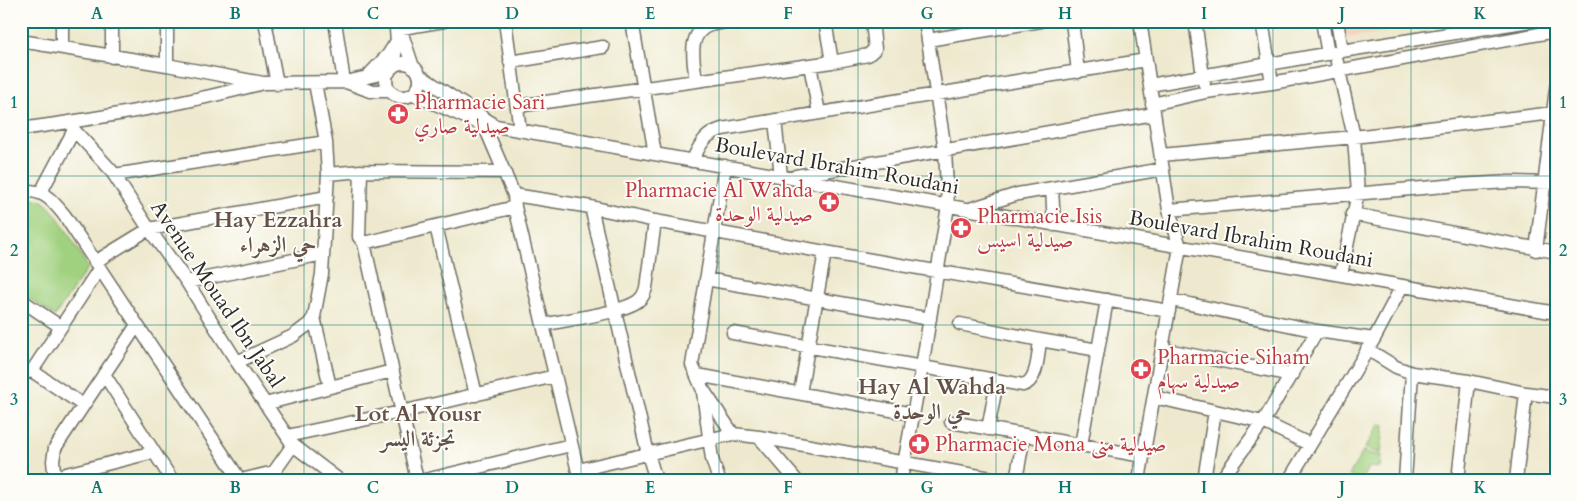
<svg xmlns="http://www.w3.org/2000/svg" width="1577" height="501" font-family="Cardo,Amiri,serif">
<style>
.built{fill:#f6d2c3}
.green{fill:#a0d17f;stroke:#667e55}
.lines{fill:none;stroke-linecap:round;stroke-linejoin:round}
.minor-casing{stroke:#6f6e64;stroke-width:15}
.minor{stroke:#fff;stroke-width:12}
.grid{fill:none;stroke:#0f766e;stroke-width:1;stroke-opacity:0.55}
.labels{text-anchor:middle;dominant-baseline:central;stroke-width:4;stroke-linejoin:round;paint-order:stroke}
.health-label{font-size:21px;fill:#be3a42;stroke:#fdfcf7;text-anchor:start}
.street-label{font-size:21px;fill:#2b2b2b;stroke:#fdfcf7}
.neighbourhood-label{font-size:22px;font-weight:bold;fill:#64524a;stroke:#fdfcf7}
.neatline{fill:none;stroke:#0f766e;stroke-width:2}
.grid-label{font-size:16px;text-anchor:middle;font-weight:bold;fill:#0f766e}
</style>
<rect width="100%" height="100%" fill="#fdfcf7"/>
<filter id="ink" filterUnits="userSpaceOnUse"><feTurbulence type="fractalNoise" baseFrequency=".02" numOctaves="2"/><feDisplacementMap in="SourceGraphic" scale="10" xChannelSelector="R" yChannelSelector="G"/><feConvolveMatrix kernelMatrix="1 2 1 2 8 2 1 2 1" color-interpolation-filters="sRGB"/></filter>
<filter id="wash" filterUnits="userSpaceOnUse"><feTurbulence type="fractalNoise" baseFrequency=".0096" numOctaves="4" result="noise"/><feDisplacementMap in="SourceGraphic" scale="20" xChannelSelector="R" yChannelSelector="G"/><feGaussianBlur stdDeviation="1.12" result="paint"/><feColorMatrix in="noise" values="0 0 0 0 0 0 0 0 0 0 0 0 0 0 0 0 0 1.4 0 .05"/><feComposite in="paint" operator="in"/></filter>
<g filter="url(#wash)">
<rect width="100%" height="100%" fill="#eee9ce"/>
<path class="built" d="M1344,21H1460L1346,38Z"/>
<path class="green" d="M28,197C34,198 41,199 46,204C59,214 78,251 88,267L55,316L21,293V198Z
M1382,424L1384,426L1381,453L1375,452L1365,448L1379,425Z
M1364,450L1369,454L1381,455L1380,468L1369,467L1362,478L1356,479L1349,475Z"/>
</g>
<g filter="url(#ink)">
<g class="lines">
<g class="minor-casing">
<path id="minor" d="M265,21L277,84
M335,21L344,82
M505,21L520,130
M632,21L655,154
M825,21L832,62
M1072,21L1078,72
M1195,21L1204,83
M1262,21L1272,83
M1322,21L1328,54
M1337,21L1342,51
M398,22L413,67
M396,29L444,21
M928,40L1041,21
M21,41L167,65L263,83L346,82L389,72
M62,48V21
M112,57V21
M510,62L603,47
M1337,62L1354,137L1358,193L1341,275
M386 80a17 17 0 1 1 34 0a17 17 0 1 1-34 0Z
M167,65V21
M810,65L819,113
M393,67L397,42L396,29
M419,75L490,122
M368,76L388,55L395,44
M696,81C694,62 686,33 710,25C718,23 727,22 734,21
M346,82L370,91H390
M1150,85L1342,51L1530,21
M413,94L483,125L496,126L1556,313
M1152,104L1206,92L1272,83L1556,31
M517,106L832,62L868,55L875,49L872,21
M482,120L514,195L591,207L655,221L825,252L1169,311
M775,120L781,176
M70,122L74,130L111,170L149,229L187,282L237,362L287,436L293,445L339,480
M21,129C101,118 182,105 259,84
M1161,155L1354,137L1553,113
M692,161C701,144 703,135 722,129L1146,60
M725,166L692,365L702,388L733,434
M361,171L359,237L364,243L417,480
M328,174L361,171L505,172
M114,175L326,142
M796,176L1154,114
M1052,188L1054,225
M21,191C44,189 52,200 65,216L240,480
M41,192L74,130
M514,195L515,207L580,480
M591,207L648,454L656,480
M970,209L1018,194L1163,169
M1169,210L1457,185L1509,182L1556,183
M1352,214L1556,252
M436,226L476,395
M364,243L515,207
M1536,250L1556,89
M95,262L149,229L327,197
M706,279L930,319
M187,282L323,254
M21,300L61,327
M1171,300L1317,331L1374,339
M314,317L330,387
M960,324L1040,340L1098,350
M543,325C564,320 622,313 638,301C643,297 644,294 646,288L655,221
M733,333L1023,385C1038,381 1038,354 1040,340
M1162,349L1292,375
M1367,349L1396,367L1412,373L1469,381L1526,393L1556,397
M237,362L293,336L309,324L314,317L322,274L328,174L326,142L315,83
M32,371L83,405
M21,374L32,371L99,269
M104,374L172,480
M697,375L913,414
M703,392L712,459L719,480
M800,393L825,252
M1154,397L1263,422L1309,444
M265,404L392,371
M951,422L1143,456
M988,429L997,381
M287,436L401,412L555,376
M759,437L796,480
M1081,445L1107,300
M578,470L733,434L759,437L1002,480
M42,480L154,452
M55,480L53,461L55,448L137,325
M241,480L274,472L293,445
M425,480L571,445
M901,480L922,367L948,206L945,150L925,21
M1016,480L1024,435
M1139,480L1180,247L1169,210L1140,21
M1204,480L1215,411
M1221,480L1263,422L1317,331
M1289,480L1374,339L1402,286
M1405,480L1412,373
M1458,480L1469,381
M1516,480L1526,393"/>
</g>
<use href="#minor" class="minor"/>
</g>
</g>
<path class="grid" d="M166,21V480M304,21V480M443,21V480M581,21V480M719,21V480M858,21V480M996,21V480M1134,21V480M1273,21V480M1411,21V480M21,176H1556M21,325H1556"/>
<defs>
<g id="pharmacy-disc" transform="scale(1.125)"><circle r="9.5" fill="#e0444e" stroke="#fdfcf7"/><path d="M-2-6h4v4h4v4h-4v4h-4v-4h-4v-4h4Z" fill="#fff"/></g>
</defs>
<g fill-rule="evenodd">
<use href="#pharmacy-disc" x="398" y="114"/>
<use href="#pharmacy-disc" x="829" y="202"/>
<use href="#pharmacy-disc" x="961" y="228"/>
<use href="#pharmacy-disc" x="1141" y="369"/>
<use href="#pharmacy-disc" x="919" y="444"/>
</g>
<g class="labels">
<g class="health-label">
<text x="414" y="102">Pharmacie Sari<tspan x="414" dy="24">صيدلية صاري</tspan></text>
<text x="813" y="190" text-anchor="end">Pharmacie Al Wahda<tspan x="813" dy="24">صيدلية الوحدة</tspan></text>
<text x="977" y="216">Pharmacie Isis<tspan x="977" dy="24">صيدلية اسيس</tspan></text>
<text x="1157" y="357">Pharmacie Siham<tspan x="1157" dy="24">صيدلية سهام</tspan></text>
<text x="935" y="444">Pharmacie Mona صيدلية منى</text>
</g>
<g class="street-label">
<text transform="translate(837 166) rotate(10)">Boulevard Ibrahim Roudani</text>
<text transform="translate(1251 239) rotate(10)">Boulevard Ibrahim Roudani</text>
<text transform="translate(217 294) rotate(56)">Avenue Mouad Ibn Jabal</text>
</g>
<g class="neighbourhood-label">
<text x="278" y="220">Hay Ezzahra<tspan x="278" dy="25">حي الزهراء</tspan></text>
<text x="932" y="387">Hay Al Wahda<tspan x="932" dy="25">حي الوحدة</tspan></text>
<text x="418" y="414">Lot Al Yousr<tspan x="418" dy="25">تجزئة اليسر</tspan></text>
</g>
</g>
<rect width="1577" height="501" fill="none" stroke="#fdfcf7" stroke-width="55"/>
<rect x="28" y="28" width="1522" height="446" class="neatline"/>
<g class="grid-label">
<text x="97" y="19">A</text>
<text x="235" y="19">B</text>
<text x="373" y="19">C</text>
<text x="512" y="19">D</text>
<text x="650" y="19">E</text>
<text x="788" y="19">F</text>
<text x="927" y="19">G</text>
<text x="1065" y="19">H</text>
<text x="1204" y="19">I</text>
<text x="1342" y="19">J</text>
<text x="1480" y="19">K</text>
<text x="14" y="108">1</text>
<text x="1563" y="108">1</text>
<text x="14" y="256">2</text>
<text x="1563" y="256">2</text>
<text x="14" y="405">3</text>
<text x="1563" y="405">3</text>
<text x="97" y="493">A</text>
<text x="235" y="493">B</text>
<text x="373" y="493">C</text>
<text x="512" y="493">D</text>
<text x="650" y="493">E</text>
<text x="788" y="493">F</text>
<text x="927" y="493">G</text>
<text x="1065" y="493">H</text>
<text x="1204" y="493">I</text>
<text x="1342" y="493">J</text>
<text x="1480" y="493">K</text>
</g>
</svg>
